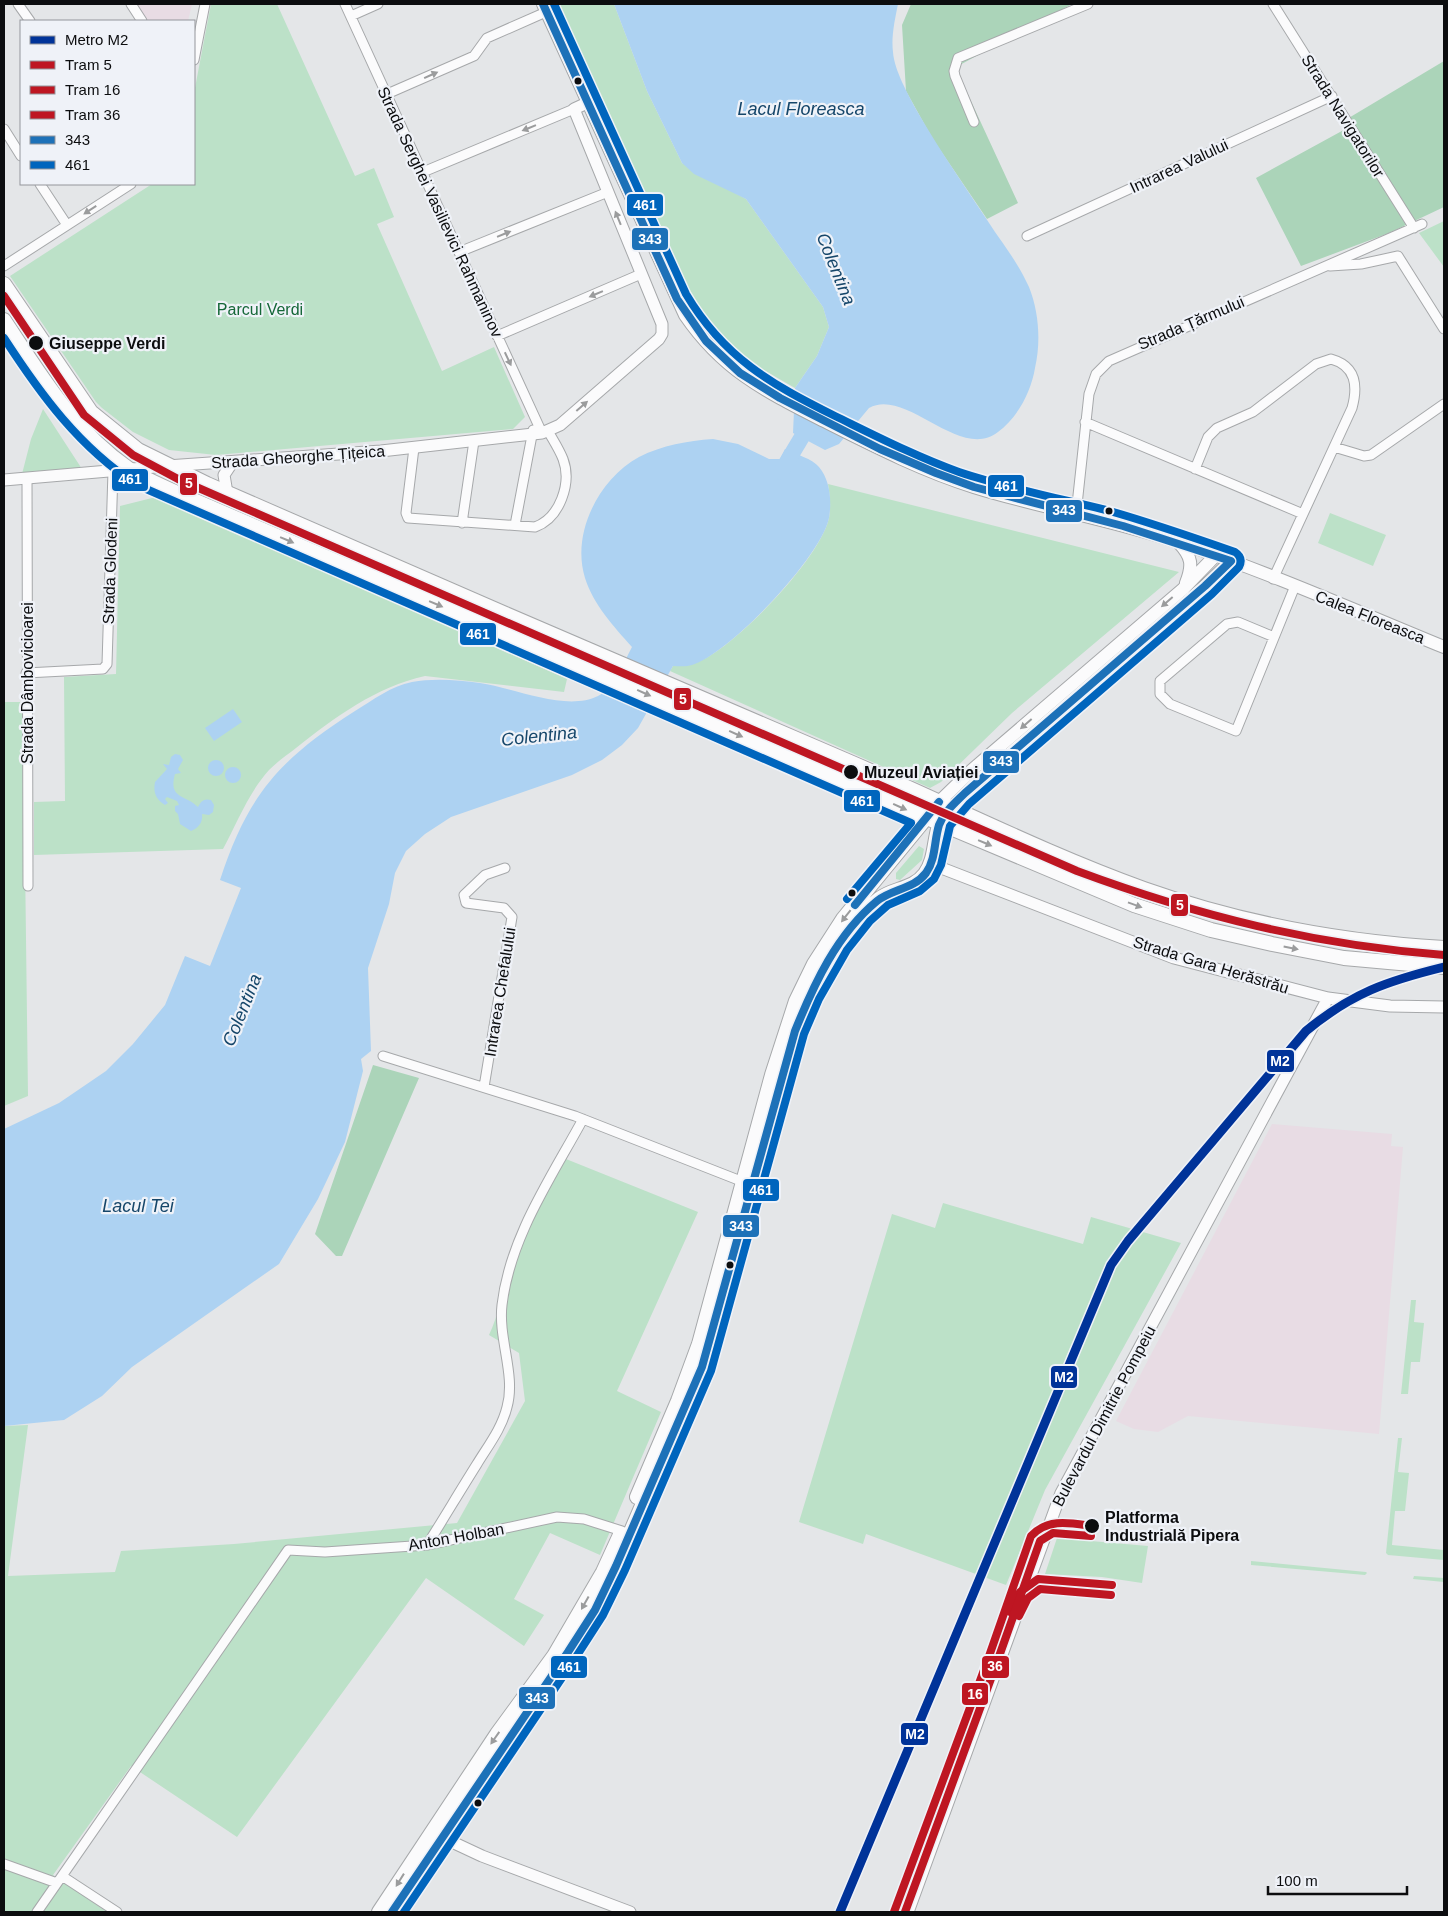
<svg xmlns="http://www.w3.org/2000/svg" width="1448" height="1916" font-family="Arial,sans-serif">
<style>
.education{fill:#e8dce4}
.green{fill:#bce1c8}
.forest{fill:#abd4b9}
.water{fill:#add2f2}
.lines{fill:none;stroke-linecap:round;stroke-linejoin:round}
.river{stroke:#add2f2;stroke-width:16}
.minor-casing{stroke:#a6a8aa;stroke-width:11}
.tertiary-casing{stroke:#a6a8aa;stroke-width:13}
.secondary-casing{stroke:#a6a8aa;stroke-width:14}
.primary-casing{stroke:#a6a8aa;stroke-width:16}
.minor{stroke:#fbfbfc;stroke-width:9}
.tertiary{stroke:#fbfbfc;stroke-width:11}
.secondary{stroke:#fbfbfc;stroke-width:12}
.primary{stroke:#fbfbfc;stroke-width:14}
.bus-1-casing{stroke:#eff2f8;stroke-width:11}
.bus-2-casing{stroke:#eff2f8;stroke-width:11}
.bus-1{stroke:#1d71b8;stroke-width:8}
.bus-2{stroke:#0065bd;stroke-width:8}
.tram-1-casing{stroke:#eff2f8;stroke-width:11}
.tram-2-casing{stroke:#eff2f8;stroke-width:11}
.tram-3-casing{stroke:#eff2f8;stroke-width:11}
.tram-1{stroke:#be1622;stroke-width:8}
.tram-2{stroke:#be1622;stroke-width:8}
.tram-3{stroke:#be1622;stroke-width:8}
.metro-1-casing{stroke:#eff2f8;stroke-width:12}
.metro-1{stroke:#039;stroke-width:9}
.oneway{fill:#9b9c9d}
.bus-dot{fill:#0c0d0f;stroke:#eff2f8;stroke-width:2}
.labels{text-anchor:middle;dominant-baseline:central;stroke-width:4.5;stroke-linejoin:round;paint-order:stroke}
.street-label{font-size:16px;fill:#0c0d0f;stroke:#eff2f8}
.park-label{font-size:16px;fill:#156738;stroke:#eff2f8}
.stop-label{font-size:16px;font-weight:bold;fill:#0c0d0f;stroke:#eff2f8;text-anchor:start}
.water-label{font-size:18px;font-style:italic;fill:#15466a;stroke:#eff2f8}
.line-badge{stroke:#eff2f8;stroke-width:2}
.badge-label{font-size:14px;text-anchor:middle;font-weight:bold;fill:#fff}
</style>
<rect width="100%" height="100%" fill="#e4e6e8"/>
<path class="education" d="M131,4H192L188,21H143Z
M1272,1124L1392,1134L1391,1146L1403,1147L1379,1434L1188,1416L1158,1432L1134,1429L1116,1421Z"/>
<path class="green" d="M211,4H277L355,176L374,168L394,217L377,224L442,371L494,347L525,417L513,429L216,455L169,450L133,432L102,408L96,402L10,276L152,184H194V93Z
M559,4H614L647,91L682,163L746,199L823,307L829,327L817,356L795,388L757,366L723,342L691,297Z
M1444,221V267L1419,233Z
M43,409L82,469L22,474L31,439Z
M828,484L1179,572L1012,713L941,782L930,788L670,671L673,666C685,666 695,664 706,658C742,639 820,558 829,518C831,507 830,495 828,484Z
M156,497L567,679L564,692L425,676C376,687 335,717 296,748C287,755 277,762 269,770C249,792 237,823 223,849L34,855V802L65,801L64,677L116,674L120,506Z
M1330,513L1386,535L1373,566L1318,543Z
M4,702H23L28,1096L4,1106Z
M919,846L924,849L922,860L900,880L896,879V873Z
M561,1157L698,1212L617,1391L661,1412L600,1555L550,1533L514,1599L544,1615L524,1646L426,1578L237,1837L131,1766L53,1875L107,1912H4V1426L28,1425L8,1576L115,1572L121,1551L234,1544L457,1523L525,1401L519,1353L489,1335C503,1306 505,1270 516,1238C524,1213 547,1181 561,1157Z
M943,1203L1083,1244L1091,1217L1181,1243L1045,1490L1006,1585L866,1534L863,1544L799,1522L892,1214L935,1228Z
M1411,1300H1416L1414,1322L1424,1323L1420,1362H1411L1408,1394H1401Z
M1398,1438H1402L1398,1472L1409,1473L1405,1511H1395L1392,1545L1444,1550V1560L1388,1555L1386,1553Z
M1057,1538L1148,1546L1142,1583L1102,1577L1045,1574Z
M1251,1561L1366,1572L1367,1573L1365,1575L1251,1565Z
M1414,1576L1444,1578V1582L1413,1579Z"/>
<path class="forest" d="M911,4H1072L958,66V73L1018,203L987,219L932,138L906,91L902,25Z
M1444,61V207L1389,233L1301,266L1256,178L1351,126L1347,119Z
M373,1065L419,1078L342,1256H336L315,1234Z"/>
<path class="water" d="M614,4H898C895,19 891,37 893,52C894,70 909,96 917,111C941,153 969,192 995,232C1007,249 1020,267 1029,287C1039,312 1041,342 1035,368C1031,392 1018,417 998,432C960,462 906,387 869,408L839,444L825,450L793,433L795,388L817,356L829,327L823,307L746,199L694,174L682,163L647,91Z
M713,439L738,444L769,459H780L785,449C795,454 813,459 819,467C830,480 832,501 829,518C821,557 730,653 692,665C686,667 679,666 673,666L638,728L622,745L602,760L572,775L451,817L425,834L406,851L395,873L389,904L368,968L371,1051L361,1059L363,1071L345,1142L318,1199L279,1264L132,1367L102,1396L64,1420L4,1426V1129L59,1103L106,1071L133,1044L165,1005L185,956L210,966L241,888L220,880C248,794 280,759 355,711C373,700 391,686 412,682C433,678 459,680 480,683C514,688 566,712 598,696C615,687 623,664 632,647C614,627 593,604 585,578C571,533 599,479 639,457C663,445 687,441 713,439Z
M233,709L242,722L214,741L205,728Z
M175,754L180,755L183,760L178,769L181,773L175,774C168,799 185,794 198,807C201,801 204,798 211,800L214,805L213,812L209,815L202,814C203,822 199,828 191,831L180,824L178,814L175,811V806L179,805L177,801L167,797L165,799L168,803L165,805C156,799 153,793 155,782L167,769L163,764L169,765L171,757Z
M208 768a8 8 0 1 1 16 0a8 8 0 1 1-16 0Z
M225 775a8 8 0 1 1 16 0a8 8 0 1 1-16 0Z"/>
<g class="lines">
<path class="river" d="M781,472L812,420"/>
<g class="minor-casing">
<path id="minor" d="M18,4L30,21
M131,4L142,21
M345,4L542,433
M1273,4L1414,228
M351,16L378,4
M194,60L205,4
M387,94L474,56L487,38L546,12
M974,122L955,76L954,71L958,58L1088,4
M4,129L21,156
M423,172L574,109
M40,184L67,225
M1027,236L1332,96
M459,252L608,192
M4,266L131,184
M1330,266L1361,264L1398,256L1444,329
M497,336L641,274
M1085,422L1303,514
M1334,447L1364,456L1371,455L1444,404
M414,448L406,513L408,518L535,527C560,518 572,483 563,459C559,449 553,440 548,431
M1195,469L1208,437L1217,428L1253,412L1316,364L1331,359C1356,366 1358,386 1352,408L1273,579
M27,479L28,886
M1076,514L1089,394L1096,374L1109,361L1422,224
M462,523L474,441
M515,525L533,430
M1274,637L1238,622L1227,624L1160,681V694L1170,704L1236,731L1295,586
M26,673L103,669L107,664L113,471
M383,1056L575,1116L746,1183
M484,1087L512,917L504,908L466,903L464,895L485,875L505,868
M427,1545C444,1518 460,1491 477,1464C488,1446 502,1428 507,1407C516,1375 498,1339 502,1305C510,1237 551,1178 583,1119
M4,1864L57,1883
M62,1876L117,1912
M37,1912L288,1550L325,1552L427,1545L557,1517L584,1519L622,1531"/>
</g>
<g class="tertiary-casing">
<path id="tertiary" d="M4,480L167,466L381,451L542,433L560,425L659,339L662,334V324L574,109L587,103
M227,493L224,475L232,463
M931,864L1174,958L1328,998L1390,1006L1444,1007
M435,1834L482,1856L630,1912
M908,1912L1061,1493L1328,998"/>
</g>
<g class="secondary-casing">
<path id="secondary" d="M543,4L685,315C722,369 763,390 820,419C870,444 920,470 974,487C1041,508 1111,519 1178,542C1268,572 1356,611 1444,647
M1179,543C1192,557 1193,565 1186,583
M940,801L972,770L1183,589L1215,556
M952,807L978,781L1205,586L1231,561"/>
</g>
<g class="primary-casing">
<path id="primary" d="M4,284L91,412L138,450L207,484C421,578 635,670 850,762C948,804 1044,853 1144,889C1240,923 1343,942 1444,948
M4,320C41,376 73,430 129,469C146,480 166,488 184,496L599,674L908,810L1134,905L1211,930L1272,944L1344,958L1444,967
M637,1497L678,1401L699,1344L772,1075L796,1001L814,964L843,919L940,801
M379,1912L497,1734L554,1656L603,1572L620,1535
M392,1912L568,1652L595,1610L616,1566L702,1367L795,1031C813,984 838,932 879,899C893,888 913,890 925,874C935,861 934,841 939,826C942,819 948,813 952,807"/>
</g>
<use href="#minor" class="minor"/>
<use href="#tertiary" class="tertiary"/>
<use href="#secondary" class="secondary"/>
<use href="#primary" class="primary"/>
<g class="bus-1-casing">
<path id="bus-1" d="M855,905L939,802
M392,1912L568,1652L595,1610L616,1566L702,1367L795,1031C814,984 837,934 877,901C892,889 914,889 926,873C936,859 934,841 939,825C944,812 955,803 965,793L1205,586L1231,561L1123,526L974,487L936,473L880,449L780,398L740,373L706,341L677,299L543,4"/>
</g>
<g class="bus-2-casing">
<path id="bus-2" d="M4,338C41,395 79,447 137,485L911,823L847,899
M404,1912L576,1657L603,1615L625,1570L711,1371L804,1034L819,999L847,950L870,921L888,905L920,891L934,879L941,865L950,826L969,804L1212,594L1239,567C1242,561 1241,556 1235,552C1192,537 1149,522 1106,510C1057,498 1007,488 959,472C917,457 876,436 835,416C771,384 724,358 686,294L554,4"/>
</g>
<use href="#bus-1" class="bus-1"/>
<use href="#bus-2" class="bus-2"/>
<g class="tram-1-casing">
<path id="tram-1" d="M4,296L84,415L133,455L178,479L1077,871C1198,916 1315,945 1444,955"/>
</g>
<g class="tram-2-casing">
<path id="tram-2" d="M1010,1612L1020,1592L1038,1579L1112,1585
M894,1912L987,1662L1031,1536C1048,1518 1070,1523 1092,1526"/>
</g>
<g class="tram-3-casing">
<path id="tram-3" d="M1019,1616L1028,1598L1040,1589L1111,1595
M905,1912L996,1665L1040,1541L1053,1533L1091,1536"/>
</g>
<use href="#tram-1" class="tram-1"/>
<use href="#tram-2" class="tram-2"/>
<use href="#tram-3" class="tram-3"/>
<g class="metro-1-casing">
<path id="metro-1" d="M840,1912L1111,1265L1128,1241L1306,1031C1352,993 1387,981 1444,967"/>
</g>
<use href="#metro-1" class="metro-1"/>
</g>
<defs><path id="oneway-solid" d="M-6-.8H1V-3.2L6.5 0L1 3.2V.8H-6Z" transform="scale(1.25)"/></defs>
<g class="oneway">
<use href="#oneway-solid" transform="translate(431 75) rotate(-24)"/>
<use href="#oneway-solid" transform="translate(529 128) rotate(158)"/>
<use href="#oneway-solid" transform="translate(90 210) rotate(147)"/>
<use href="#oneway-solid" transform="translate(618 218) rotate(-112)"/>
<use href="#oneway-solid" transform="translate(504 234) rotate(-22)"/>
<use href="#oneway-solid" transform="translate(596 294) rotate(157)"/>
<use href="#oneway-solid" transform="translate(508 359) rotate(65)"/>
<use href="#oneway-solid" transform="translate(582 406) rotate(-41)"/>
<use href="#oneway-solid" transform="translate(287 540) rotate(23)"/>
<use href="#oneway-solid" transform="translate(1167 602) rotate(139)"/>
<use href="#oneway-solid" transform="translate(436 604) rotate(23)"/>
<use href="#oneway-solid" transform="translate(644 693) rotate(24)"/>
<use href="#oneway-solid" transform="translate(1026 724) rotate(139)"/>
<use href="#oneway-solid" transform="translate(736 734) rotate(24)"/>
<use href="#oneway-solid" transform="translate(900 807) rotate(24)"/>
<use href="#oneway-solid" transform="translate(985 843) rotate(23)"/>
<use href="#oneway-solid" transform="translate(1135 905) rotate(20)"/>
<use href="#oneway-solid" transform="translate(846 916) rotate(128)"/>
<use href="#oneway-solid" transform="translate(1291 948) rotate(11)"/>
<use href="#oneway-solid" transform="translate(585 1603) rotate(119)"/>
<use href="#oneway-solid" transform="translate(495 1738) rotate(125)"/>
<use href="#oneway-solid" transform="translate(400 1880) rotate(122)"/>
</g>
<g class="bus-dot">
<circle cx="578" cy="81" r="4.5"/>
<circle cx="36" cy="343" r="8"/>
<circle cx="1109" cy="511" r="4.5"/>
<circle cx="851" cy="772" r="8"/>
<circle cx="852" cy="893" r="4.5"/>
<circle cx="730" cy="1265" r="4.5"/>
<circle cx="1092" cy="1526" r="8"/>
<circle cx="478" cy="1803" r="4.5"/>
</g>
<g class="labels">
<g class="street-label">
<text transform="translate(1343 116) rotate(58)">Strada Navigatorilor</text>
<text transform="translate(1179 166) rotate(-25)">Intrarea Valului</text>
<text transform="translate(440 212) rotate(65)">Strada Serghei Vasilievici Rahmaninov</text>
<text transform="translate(1191 323) rotate(-23)">Strada Țărmului</text>
<text transform="translate(298 457) rotate(-4)">Strada Gheorghe Țițeica</text>
<text transform="translate(110 571) rotate(-88)">Strada Glodeni</text>
<text transform="translate(1370 617) rotate(22)">Calea Floreasca</text>
<text transform="translate(27 683) rotate(-90)">Strada Dâmbovicioarei</text>
<text transform="translate(1211 965) rotate(17)">Strada Gara Herăstrău</text>
<text transform="translate(500 992) rotate(-81)">Intrarea Chefalului</text>
<text transform="translate(1104 1416) rotate(-62)">Bulevardul Dimitrie Pompeiu</text>
<text transform="translate(456 1537) rotate(-10)">Anton Holban</text>
</g>
<g class="park-label">
<text x="260" y="309">Parcul Verdi</text>
</g>
<g class="stop-label">
<text x="49" y="343">Giuseppe Verdi</text>
<text x="864" y="772">Muzeul Aviației</text>
<text x="1105" y="1517">Platforma<tspan x="1105" dy="18">Industrială Pipera</tspan></text>
</g>
<g class="water-label">
<text x="801" y="109">Lacul Floreasca</text>
<text transform="translate(836 269) rotate(68)">Colentina</text>
<text transform="translate(539 736) rotate(-6)">Colentina</text>
<text transform="translate(242 1010) rotate(-68)">Colentina</text>
<text x="138" y="1206">Lacul Tei</text>
</g>
</g>
<g class="line-badge">
<rect x="626" y="193" width="38" height="24" rx="5" fill="#0065bd"/>
<rect x="631" y="227" width="38" height="24" rx="5" fill="#1d71b8"/>
<rect x="111" y="468" width="38" height="24" rx="5" fill="#0065bd"/>
<rect x="179" y="472" width="19" height="24" rx="5" fill="#be1622"/>
<rect x="987" y="474" width="38" height="24" rx="5" fill="#0065bd"/>
<rect x="1045" y="499" width="38" height="24" rx="5" fill="#1d71b8"/>
<rect x="459" y="622" width="38" height="24" rx="5" fill="#0065bd"/>
<rect x="673" y="687" width="19" height="24" rx="5" fill="#be1622"/>
<rect x="982" y="750" width="38" height="24" rx="5" fill="#1d71b8"/>
<rect x="843" y="789" width="38" height="24" rx="5" fill="#0065bd"/>
<rect x="1170" y="893" width="19" height="24" rx="5" fill="#be1622"/>
<rect x="1266" y="1049" width="29" height="24" rx="5" fill="#039"/>
<rect x="742" y="1178" width="38" height="24" rx="5" fill="#0065bd"/>
<rect x="722" y="1214" width="38" height="24" rx="5" fill="#1d71b8"/>
<rect x="1050" y="1365" width="28" height="24" rx="5" fill="#039"/>
<rect x="981" y="1655" width="29" height="24" rx="5" fill="#be1622"/>
<rect x="550" y="1655" width="38" height="24" rx="5" fill="#0065bd"/>
<rect x="961" y="1682" width="28" height="24" rx="5" fill="#be1622"/>
<rect x="518" y="1686" width="38" height="24" rx="5" fill="#1d71b8"/>
<rect x="900" y="1722" width="29" height="24" rx="5" fill="#039"/>
</g>
<g class="badge-label">
<text x="645" y="210">461</text>
<text x="650" y="244">343</text>
<text x="130" y="484">461</text>
<text x="189" y="488">5</text>
<text x="1006" y="491">461</text>
<text x="1064" y="515">343</text>
<text x="478" y="639">461</text>
<text x="683" y="704">5</text>
<text x="1001" y="766">343</text>
<text x="862" y="806">461</text>
<text x="1180" y="910">5</text>
<text x="1280" y="1066">M2</text>
<text x="761" y="1195">461</text>
<text x="741" y="1231">343</text>
<text x="1064" y="1382">M2</text>
<text x="995" y="1671">36</text>
<text x="569" y="1672">461</text>
<text x="975" y="1699">16</text>
<text x="537" y="1703">343</text>
<text x="915" y="1739">M2</text>
</g>
<rect width="1448" height="1916" fill="none" stroke="#0c0d0f" stroke-width="10"/>
<rect x="20" y="20" width="175" height="165" fill="#eff2f8" stroke="#94969b"/>
<rect x="30" y="36" width="25" height="8" fill="#003399" stroke="#94969b"/>
<text x="65" y="45" font-size="15" fill="#0c0d0f">Metro M2</text>
<rect x="30" y="61" width="25" height="8" fill="#be1622" stroke="#94969b"/>
<text x="65" y="70" font-size="15" fill="#0c0d0f">Tram 5</text>
<rect x="30" y="86" width="25" height="8" fill="#be1622" stroke="#94969b"/>
<text x="65" y="95" font-size="15" fill="#0c0d0f">Tram 16</text>
<rect x="30" y="111" width="25" height="8" fill="#be1622" stroke="#94969b"/>
<text x="65" y="120" font-size="15" fill="#0c0d0f">Tram 36</text>
<rect x="30" y="136" width="25" height="8" fill="#1d71b8" stroke="#94969b"/>
<text x="65" y="145" font-size="15" fill="#0c0d0f">343</text>
<rect x="30" y="161" width="25" height="8" fill="#0065bd" stroke="#94969b"/>
<text x="65" y="170" font-size="15" fill="#0c0d0f">461</text>
<path d="M1268 1886v8h139v-8" fill="none" stroke="#0c0d0f" stroke-width="2.5"/>
<text x="1276" y="1886" font-size="15" fill="#0c0d0f" stroke="#eff2f8" stroke-width="4" paint-order="stroke">100 m</text>
</svg>
